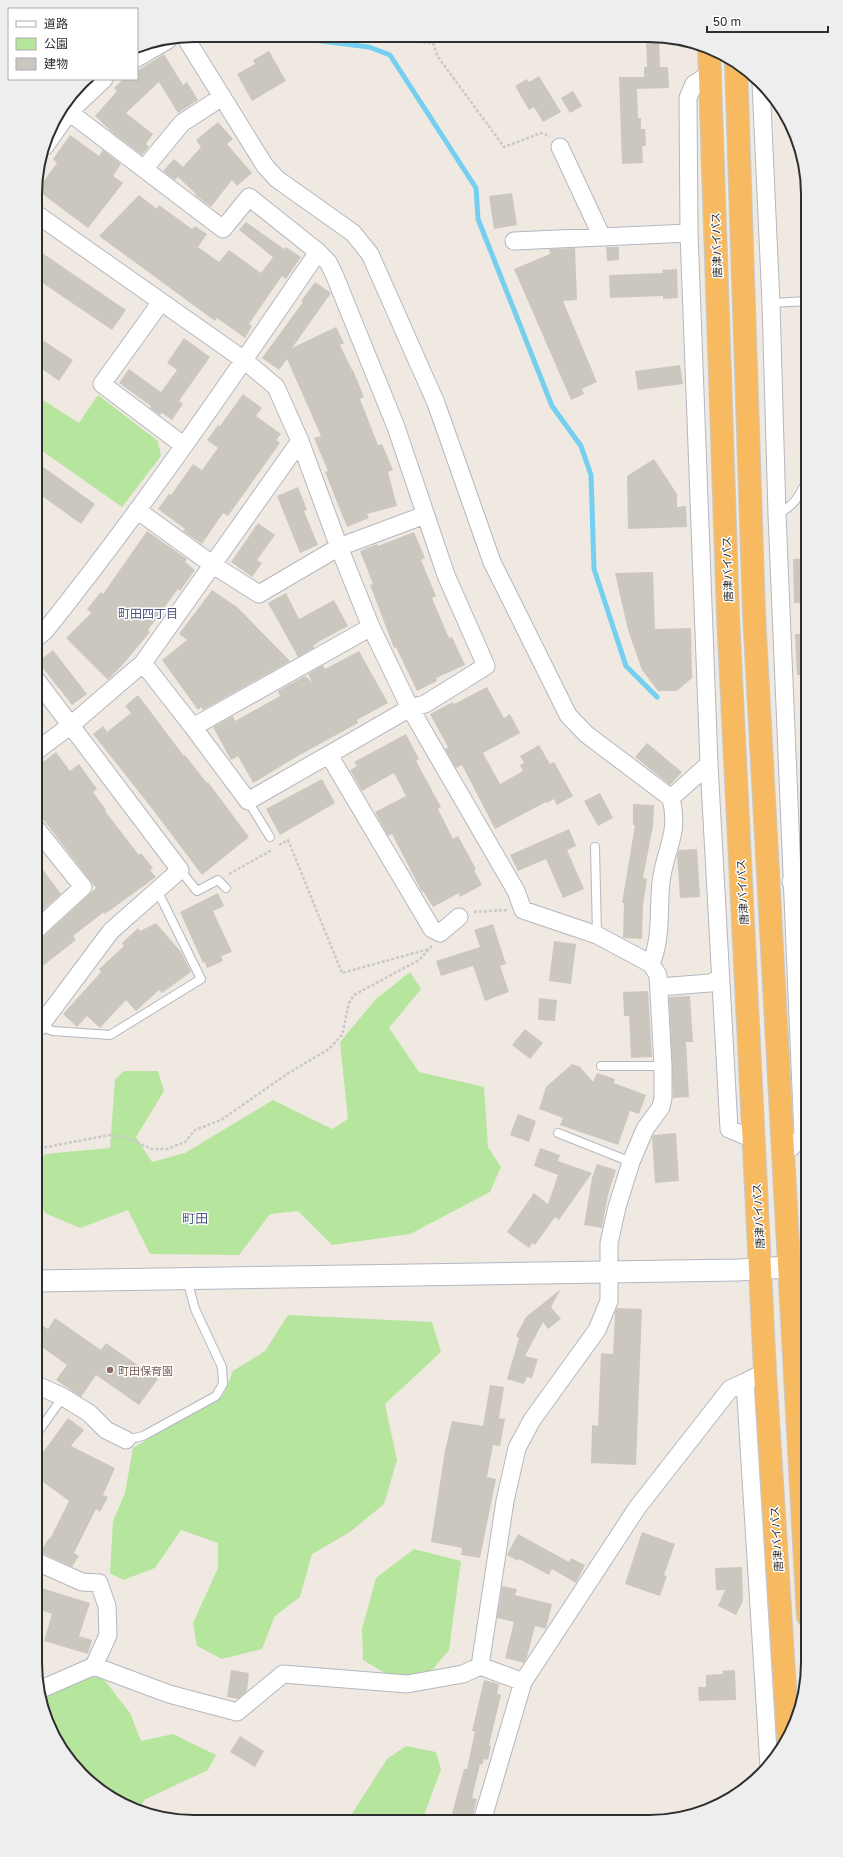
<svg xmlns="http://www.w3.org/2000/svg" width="843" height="1857" font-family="'Golos Text','Noto Sans JP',sans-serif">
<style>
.green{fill:#b6e59e}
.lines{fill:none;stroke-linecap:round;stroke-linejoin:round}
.stream{stroke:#75cff0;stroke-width:5}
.building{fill:#cbc7bf}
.service-casing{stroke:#b4b7c1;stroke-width:10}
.minor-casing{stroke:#b4b7c1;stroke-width:19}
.tertiary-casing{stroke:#b4b7c1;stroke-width:23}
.trunk-casing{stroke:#c9c9c9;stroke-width:24}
.path{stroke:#c9c9c9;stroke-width:2.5;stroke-dasharray:3 2;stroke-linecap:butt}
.service{stroke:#fff;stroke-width:8}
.minor{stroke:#fff;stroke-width:17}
.tertiary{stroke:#fff;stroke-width:21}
.trunk{stroke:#f8ba60;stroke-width:22}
.education-dot{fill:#8d6e63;stroke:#fff;stroke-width:1.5}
.labels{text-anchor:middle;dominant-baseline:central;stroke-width:3;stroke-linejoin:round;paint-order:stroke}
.street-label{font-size:11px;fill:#2e2e2e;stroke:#fff}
.education-label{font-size:11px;fill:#785e54;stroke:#fff;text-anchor:start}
.neighbourhood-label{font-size:12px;fill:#4d5680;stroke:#fff}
.quarter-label{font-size:13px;fill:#4d5680;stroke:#fff}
.rim{fill:none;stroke:#2e2e2e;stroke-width:2}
</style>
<rect width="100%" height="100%" fill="#efe9e1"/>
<path class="green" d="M35,395L79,423L98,395L158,441L161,456L122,507L35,446Z
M410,972L421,989L389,1028L419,1072L484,1087L488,1147L501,1167L490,1192L410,1234L332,1245L298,1211L270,1214L239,1255L150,1254L128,1210L80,1228L45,1213L35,1191V1169L45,1154L110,1148L115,1079L124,1071H158L164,1091L136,1137L152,1162L185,1153L273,1100L332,1129L348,1119L340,1042L376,999Z
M288,1315L432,1322L441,1352L385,1404L397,1460L384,1504L350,1532L312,1554L300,1597L275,1616L262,1649L222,1659L197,1646L193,1623L218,1568V1543L181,1530L155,1568L123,1580L110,1573L113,1521L125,1493L133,1448L224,1394L233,1371L265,1351Z
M414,1549L461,1561L449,1650L428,1675L392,1677L363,1660L362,1629L376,1578Z
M102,1677L130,1713L141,1741L173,1734L216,1755L208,1770L144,1800L140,1811L123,1806L89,1782L56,1743L40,1705L39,1697L82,1678Z
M406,1746L436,1752L441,1769L422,1821L348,1820L387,1759Z"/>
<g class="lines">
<path class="stream" d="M282,36L369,47L390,55L476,188L478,219L552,406L581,446L591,475L594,569L626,666L657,697"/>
</g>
<path class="building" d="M646,38H659L660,67H668L669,88L637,89L638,118H641V129H645L646,146H642L643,163L622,164L619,77H644V67H647Z
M269,51L286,81L252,101L237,74L255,64L253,60Z
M164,54L183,85L187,82L198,100L178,113L159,82L126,113L153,134L146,144L149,147L142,155L114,134L95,116L117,91L114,88L123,79H137V71Z
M539,76L561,112L543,122L534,107L529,110L515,86L527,79L529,82Z
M573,91L582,106L570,113L561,98Z
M218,122L233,139L227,144L252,173L237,186L232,180L211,207L195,195L196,194L178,177L175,180L163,171L174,159L183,167L201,147L196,140Z
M70,135L99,156L103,150L121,164L113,176L123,183L88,228L37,190L57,163L53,159Z
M512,193L517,225L494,229L489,196Z
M139,195L157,209L159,205L192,229L195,226L207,234L198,247L219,262L229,250L261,273L273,257L239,230L246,222L284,249L286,247L301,257L286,279L282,276L249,324L252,326L245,338L217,318L215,321L99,236Z
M606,247H619V260L607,261Z
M35,248L126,310L112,330L35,278Z
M575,248L577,300L563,301L597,382L582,389L584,394L571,400L514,269L550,254L549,249Z
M677,269L678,298L663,299V296L610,298L609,275L663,273L662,270Z
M315,282L331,293L292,348L336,327L344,343L340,345L352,370H353L364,397L360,399L378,445L382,444L393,470L388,472L397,506L367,514L369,518L347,527L325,472L328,471L314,438L321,436L287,359L279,370L262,358L303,302L301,301Z
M35,335L73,360L59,381L35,364Z
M184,338L210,357L179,401L183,404L172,420L162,413L160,415L150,408L151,406L119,383L129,369L161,392L177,370L167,363Z
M680,365L683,384L638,390L635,371Z
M243,394L262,408L256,416L281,434L276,440L280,443L228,516L223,513L202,544L183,531L185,529L158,509L169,494L171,495L193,464L202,470L218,448L207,440L218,425L220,426Z
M654,459L677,494V507L686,506L687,527L628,529L627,476Z
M35,461L95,504L81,524L35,491Z
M298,487L307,510L304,511L318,545L300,553L277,496Z
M258,523L275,535L257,560L262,563L252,577L231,562Z
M147,531L187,559L185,562L195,570L180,591L178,589L148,630L150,632L125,662L108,680L66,638L91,613L87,609L101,592L103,594Z
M414,532L425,558L421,560L436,596L432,598L449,638L452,637L465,665L436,678L437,681L417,691L396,647L394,648L370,585L373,584L360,551L377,544L378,546Z
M808,558V603H794L793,559Z
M653,572L655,629L691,628L692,678L677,691H658L642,670L628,630L615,573Z
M212,590L237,607L290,661L203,710L201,707L198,710L162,660L187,640L179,634Z
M286,593L299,619L334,600L348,626L320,641L313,646L314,648L298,657L268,603Z
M795,634H808V675H797Z
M53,650L87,694L72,705L38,662Z
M359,651L388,703L357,720L358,723L298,756L253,783L238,756L231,760L213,727L233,716L235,721L280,696L278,691L305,676L312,682L308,674L323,665L325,669Z
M487,687L504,718L510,714L520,733L483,753L500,784L523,771L520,765L524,763L520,756L539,745L550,764L554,762L573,796L557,805L554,799L547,803L546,802L495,829L462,765L456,768L445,749L448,747L430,714L453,702L454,704Z
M138,695L184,756L185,755L207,783L208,782L249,837L202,875L150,806L93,734L103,726L107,732L131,713L125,706Z
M406,734L419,759L416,761L441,807L438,809L453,839L458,836L476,869L474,870L482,885L460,897L459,893L433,907L423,891L422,892L392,834L388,836L375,812L406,796L394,773L362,791L350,770L357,766L354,762Z
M647,743L682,772L670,785L635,757Z
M56,752L70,771L79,764L97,789L93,792L106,810L105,811L139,855L141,853L153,868L150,870L156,877L105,914L104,912L73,936L76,940L35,972V941L42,938L96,888L35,809V768Z
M322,779L335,803L280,835L266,809Z
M600,793L613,818L598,826L584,801Z
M633,804L654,805L653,826L643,878L647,879L643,906L642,939L623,938L624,903H622L635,825H633Z
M569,829L576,846L567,850L584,889L563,898L546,859L518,871L510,855Z
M697,849L700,897L680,898L677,855L679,850Z
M35,859L61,894L35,917Z
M218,893L224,906L213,911L232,952L221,956L223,961L207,968L205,962L203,963L180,912Z
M156,923L181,952L191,972L162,993L159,990L136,1011L126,1000L100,1028L87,1016L77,1027L63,1014L101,972L99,969L124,946L122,943L138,928L140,931Z
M493,924L506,964L500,966L509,992L485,1001L473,966L441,976L436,961L480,947L474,930Z
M554,941L576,944L571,984L549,981Z
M648,991L652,1057L631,1058L629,1016H624L623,992Z
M690,996L693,1042H686L689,1097L673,1098L669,997Z
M539,998L557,1000L555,1021L538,1020Z
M525,1029L543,1043L530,1059L512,1045Z
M572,1064L580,1067L593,1082L597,1073L615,1079L614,1083L646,1095L639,1114L630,1111L618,1145L560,1125L563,1118L539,1109L546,1087Z
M518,1114L536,1121L529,1142L510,1135Z
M676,1133L679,1181L655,1183L652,1138L653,1135Z
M540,1148L560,1155L558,1161L592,1173L559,1220L555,1217L535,1245L532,1243L529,1248L507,1232L534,1193L548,1204L558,1175L534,1166Z
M597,1164L616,1170L608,1195L602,1228L584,1225L592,1178Z
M561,1289L551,1307L561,1319L548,1329L543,1322L525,1356L538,1359L532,1378L527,1377L524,1384L507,1379L519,1338L516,1336L526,1317Z
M617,1308L642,1309L636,1465L591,1463L592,1425L598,1426L601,1353L613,1354L615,1312Z
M55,1318L101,1350L106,1343L158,1379L139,1405L96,1375L81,1397L56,1380L67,1365L35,1342V1331L40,1324L48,1329Z
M490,1385L504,1387L499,1418L505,1419L500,1446L493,1445L487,1477L496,1479L480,1558L461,1555L462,1548L431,1542L445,1450L452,1421L483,1426Z
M68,1418L84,1430L71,1446L115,1468L103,1495L108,1497L100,1512L96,1509L74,1553L79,1556L72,1567L40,1552L49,1538L50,1539L69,1501L35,1476V1463Z
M642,1532L675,1544L664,1575L667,1576L660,1596L625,1584Z
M518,1534L569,1562L571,1558L585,1565L576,1583L552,1569L549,1575L519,1559L518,1561L507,1555Z
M742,1567L743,1601L736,1615L718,1606L725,1590H716L715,1568Z
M35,1586L90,1603L79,1636L92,1640L88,1654L44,1641L52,1614L35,1608Z
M502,1586L517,1589L515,1595L552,1604L546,1629L535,1626L527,1657L524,1663L505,1658L514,1622L497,1618Z
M231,1670L249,1673L247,1691L238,1699L227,1697Z
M735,1670L736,1700L699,1701L698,1687H706V1675L723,1674L722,1671Z
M484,1680L499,1684L497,1694L501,1695L489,1745L491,1746L488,1760L484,1759L482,1765L480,1764L472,1798L477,1799L472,1821H450L464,1769H467L475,1731H472Z
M240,1736L264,1751L255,1767L230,1752Z"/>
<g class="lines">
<g class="service-casing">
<path id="service" d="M771,303L808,301
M777,514C795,506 799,496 808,478
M248,801L270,837
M595,847L597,935
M180,870L197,891L218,880L226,888
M40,1026L53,1031L110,1035L201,979L157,890
M601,1066H663
M558,1133L631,1162
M35,1436L63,1397
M126,1440L143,1436L216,1396L223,1384L222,1367L195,1309L187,1280"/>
</g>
<g class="minor-casing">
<path id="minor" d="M185,37L265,166L277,179L353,233L370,254L436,403L492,562L568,715L586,734L671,798C680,835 665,848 661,882C658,909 662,938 651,964
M137,58L168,40
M710,74L694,84L688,98L689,233L709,764L729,1129L755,1140
M761,83L771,303L777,514L803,1137L782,1155
M69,112L223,229L249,197L318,252L328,262L334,274L396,427L446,575L486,666L425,704L410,708L248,801L193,727L143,663
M45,146L69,112L104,79
M560,147L602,237
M144,169L182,123L222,97
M35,213L244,360L276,387L300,441L339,547L371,627L410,708L516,891L523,910L597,935L651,964L658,975L663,1066V1098L661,1107L645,1129L631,1162L617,1207L609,1243V1301L597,1330L532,1420L517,1448L505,1501L480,1666
M514,241L689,233
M161,302L102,384L183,445
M137,510L213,565L259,594L339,547L425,515
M35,639L45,631C142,510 230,381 318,252
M193,727L371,627
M35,752L71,725L143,663L300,441
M329,755L432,929L440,933L459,917
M671,798L709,764
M791,882H808
M35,931L83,887L35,827
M659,987L710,983L720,979
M35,1026H40L111,931L180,870L35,678
M788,1267L808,1274
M792,1337L808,1355
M755,1377L745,1382L769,1767
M35,1384L63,1397L89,1413L106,1430L126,1440
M35,1561L82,1582L99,1583L107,1606L108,1635L94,1666L39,1690
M94,1666L169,1694L237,1712L283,1674L407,1684L463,1674L480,1666L523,1682
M482,1821L523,1682L637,1508L730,1389L745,1382"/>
</g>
<g class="tertiary-casing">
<path id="tertiary" d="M35,1281L738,1270L788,1267"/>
</g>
<g class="trunk-casing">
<path id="trunk" d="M709,48L728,615L765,1372L788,1736
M736,63L754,614L808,1616"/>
</g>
<path class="path" d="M368,39L433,43L450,37
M433,43L438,57L504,147L541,133L550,136
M279,845L288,840L342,973L429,949
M229,874L272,850
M474,912L507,910
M35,1151L41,1148L110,1135L125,1137L152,1149H167L185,1142L195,1130L221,1120L287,1074L329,1049L342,1035L349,1003L354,995L419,960L432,946"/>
<use href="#service" class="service"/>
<use href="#minor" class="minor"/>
<use href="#tertiary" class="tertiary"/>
<use href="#trunk" class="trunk"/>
</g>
<circle class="education-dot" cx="110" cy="1370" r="4"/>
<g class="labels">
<g class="street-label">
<text transform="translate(716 245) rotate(-92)">唐津バイパス</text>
<text transform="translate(727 569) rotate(-92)">唐津バイパス</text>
<text transform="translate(742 892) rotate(-93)">唐津バイパス</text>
<text transform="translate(758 1216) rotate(-93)">唐津バイパス</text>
<text transform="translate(776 1539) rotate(-94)">唐津バイパス</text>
</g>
<g class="education-label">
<text x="118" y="1370">町田保育園</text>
</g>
<g class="neighbourhood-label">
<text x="148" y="613">町田四丁目</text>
</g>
<g class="quarter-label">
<text x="195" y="1218">町田</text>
</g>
</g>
<path d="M0 0H843V1857H0ZM194 42H649A152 152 0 0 1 801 194V1663A152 152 0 0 1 649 1815H194A152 152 0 0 1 42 1663V194A152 152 0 0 1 194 42Z" fill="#eee" fill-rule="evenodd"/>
<path class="rim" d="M194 42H649A152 152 0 0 1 801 194V1663A152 152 0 0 1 649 1815H194A152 152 0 0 1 42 1663V194A152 152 0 0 1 194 42Z"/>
<rect x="8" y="8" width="130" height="72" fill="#ffffff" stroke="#ababab"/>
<rect x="16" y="21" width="20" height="6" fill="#ffffff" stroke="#ababab"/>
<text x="44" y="28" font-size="12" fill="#2e2e2e">道路</text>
<rect x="16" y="38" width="20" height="12" fill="#b6e59e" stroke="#ababab"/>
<text x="44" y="48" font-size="12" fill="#2e2e2e">公園</text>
<rect x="16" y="58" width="20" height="12" fill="#cbc7bf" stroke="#ababab"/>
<text x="44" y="68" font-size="12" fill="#2e2e2e">建物</text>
<path d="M707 26v6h121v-6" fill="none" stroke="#2e2e2e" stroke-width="2"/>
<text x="713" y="26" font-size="12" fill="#2e2e2e" stroke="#ffffff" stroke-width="3" paint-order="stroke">50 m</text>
</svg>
